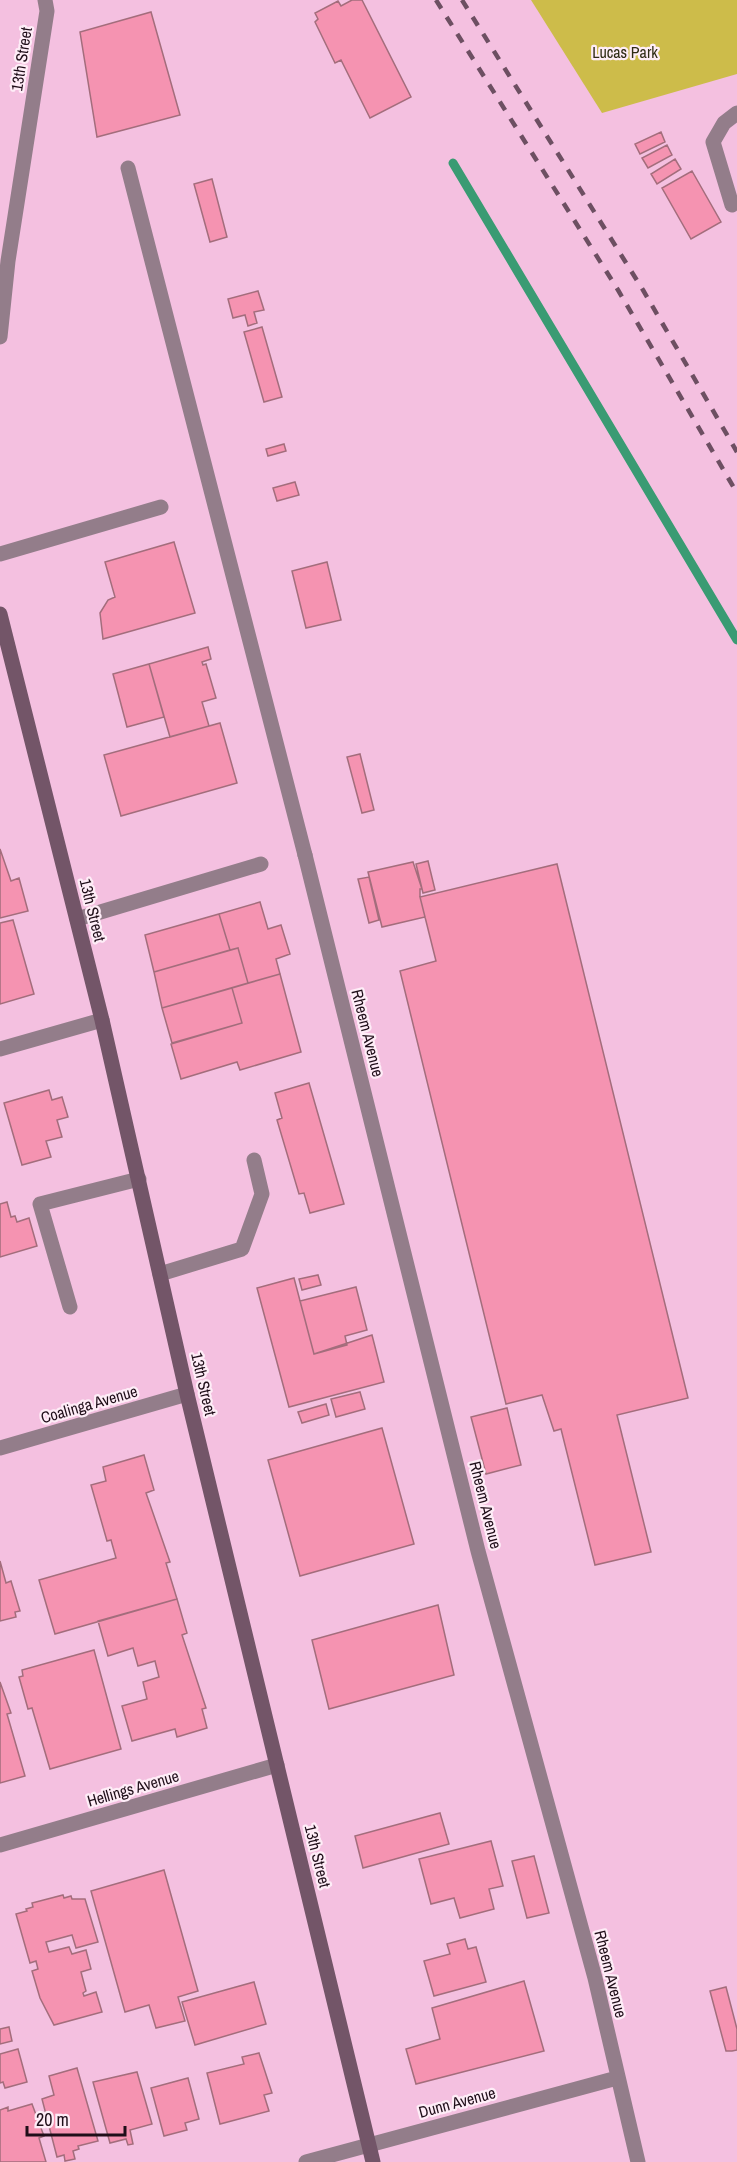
<svg xmlns="http://www.w3.org/2000/svg" width="737" height="2162" font-family="'Archivo Narrow',sans-serif">
<style>
.green{fill:#cdbc4a}
.lines{fill:none;stroke-linecap:round;stroke-linejoin:round}
.stream{stroke:#3a9b73;stroke-width:9}
.building{fill:#f593b1;stroke:#a36d7c;stroke-width:1.5}
.lane{stroke:#937d8a;stroke-width:15}
.street{stroke:#937d8a;stroke-width:15}
.secondary{stroke:#735568;stroke-width:15}
.rail{stroke:#6d4f62;stroke-width:4.5;stroke-dasharray:10 10;stroke-linecap:butt}
.labels{text-anchor:middle;dominant-baseline:central;stroke-width:4.5;stroke-linejoin:round;paint-order:stroke}
.park-label{font-size:16px;fill:#2f2c15;stroke:#feedf7}
.street-label{font-size:16px;fill:#1f0e19;stroke:#feedf7}
</style>
<rect width="100%" height="100%" fill="#f4c0e0"/>
<path class="green" d="M531,0H737V74L602,113Z"/>
<g class="lines">
<path class="stream" d="M453,163L737,640"/>
</g>
<path class="building" d="M352,0H362L411,97L370,118L341,60L335,63L315,22L318,19L315,13L338,1L341,6Z
M151,12L180,115L97,137L80,32Z
M661,132L665,142L640,154L635,144Z
M667,145L672,155L648,168L642,158Z
M675,159L681,169L657,184L651,174Z
M692,171L721,222L691,239L662,188Z
M212,179L227,237L210,242L194,184Z
M258,291L264,310L254,312L257,323L248,326L245,315L233,318L228,299Z
M262,327L282,397L264,402L244,332Z
M284,444L286,451L268,456L266,449Z
M295,482L299,495L277,501L273,488Z
M174,542L195,613L103,639L100,613L108,600L115,597L105,562Z
M327,562L341,620L306,628L292,571Z
M208,647L211,659L202,662L203,665L206,664L216,698L202,702L209,726L170,737L149,664Z
M149,664L164,717L127,727L113,674Z
M220,723L237,783L121,816L104,755Z
M360,754L374,810L362,813L347,757Z
M0,849L11,881L19,878L28,911L0,918Z
M428,861L435,890L423,893L416,864Z
M413,862L422,889H420V897L425,917L382,927L368,872Z
M557,864L688,1398L617,1415L651,1552L595,1565L561,1429L554,1431L542,1395L506,1404L400,971L436,961L420,897Z
M369,877L379,920L369,923L358,879Z
M260,902L268,929L281,925L290,954L276,959L280,974L248,983L238,948L230,950L219,914Z
M219,914L230,950L154,972L145,935Z
M13,920L34,994L0,1004V923Z
M238,948L248,983L162,1008L154,972Z
M280,974L301,1052L240,1070L237,1062L181,1079L171,1044L242,1023L232,988Z
M232,988L242,1023L172,1043L162,1008Z
M309,1083L344,1204L310,1213L304,1193L299,1194L277,1120L282,1118L275,1093Z
M49,1090L52,1100L62,1097L68,1117L57,1120L62,1137L46,1141L51,1157L22,1165L4,1103Z
M7,1202L11,1217L15,1216L17,1222L29,1218L37,1246L0,1257V1204Z
M318,1275L321,1285L302,1290L299,1279Z
M294,1278L314,1354L372,1335L384,1382L289,1407L257,1288Z
M356,1287L367,1330L345,1336L347,1345L314,1354L300,1301Z
M360,1392L365,1409L336,1417L331,1399Z
M326,1404L329,1415L302,1423L298,1412Z
M507,1408L521,1465L486,1474L471,1417Z
M382,1428L414,1544L300,1576L268,1460Z
M144,1455L154,1490L146,1493L170,1562L166,1563L177,1599L55,1634L39,1580L116,1558L111,1540L107,1541L91,1485L106,1481L103,1467Z
M0,1561L6,1583L11,1581L20,1611L15,1612L16,1617L0,1621Z
M177,1599L187,1633L182,1635L206,1708L202,1709L207,1728L177,1737L175,1729L132,1741L122,1706L147,1699L143,1682L159,1677L155,1661L138,1666L133,1648L108,1656L98,1621Z
M438,1605L454,1675L329,1709L312,1640Z
M94,1650L121,1749L50,1769L32,1708L28,1709L19,1677L23,1676L22,1670Z
M0,1682L11,1713L7,1714L25,1776L0,1783Z
M440,1813L449,1844L363,1868L355,1836Z
M491,1841L503,1886L489,1889L494,1909L460,1918L454,1898L431,1904L419,1859Z
M534,1856L549,1913L527,1918L512,1861Z
M164,1870L198,1991L178,1997L185,2021L156,2028L149,2005L125,2012L91,1891Z
M63,1895L64,1898L71,1896L72,1899H85L98,1942L76,1948L72,1935L46,1942L49,1952L69,1947L72,1954L86,1950L91,1969L81,1972L86,1991L83,1993L84,1996L96,1992L102,2012L54,2025L40,1998L32,1971L38,1969L36,1961L30,1963L16,1914L27,1911L26,1909L33,1907L32,1903Z
M465,1939L468,1949L476,1947L486,1982L434,1996L424,1961L450,1954L447,1944Z
M524,1981L544,2051L416,2084L406,2049L440,2039L432,2008Z
M254,1982L266,2024L195,2045L182,2002Z
M726,1987L737,2029V2050L732,2051H726L710,1991Z
M9,2027L12,2041L0,2044V2029Z
M18,2049L27,2082L5,2088L3,2082L0,2083V2054Z
M259,2053L272,2093L264,2095L269,2111L220,2124L207,2073L244,2064L242,2057Z
M77,2068L98,2141L78,2146L79,2149L73,2151L75,2159L65,2161L64,2155L57,2157L42,2099L54,2095L49,2076Z
M137,2072L152,2124L130,2130L133,2144L128,2145L126,2139L110,2143L93,2082Z
M188,2078L199,2119L185,2123L187,2130L164,2136L151,2088Z
M32,2104L44,2136L39,2138L46,2162H0V2110L8,2107V2111Z"/>
<g class="lines">
<path class="lane" d="M128,168L305,855
M732,205L713,142L724,123L737,113
M0,554L161,507
M77,919L261,864
M160,1274L242,1249L262,1194L254,1160
M70,1307L40,1204L139,1179"/>
<path class="street" d="M0,337L8,261L47,11L45,0
M305,855L478,1551L595,1978L638,2162
M0,1049L102,1020
M0,1448L187,1394
M0,1845L277,1765
M306,2162L617,2078"/>
<path class="secondary" d="M0,614L102,1020L187,1394L373,2162"/>
<path class="rail" d="M436,0L618,290L737,493
M462,0L643,290L737,452"/>
</g>
<g class="labels">
<g class="park-label">
<text x="625" y="52">Lucas Park</text>
</g>
<g class="street-label">
<text transform="translate(21 59) rotate(-81)">13th Street</text>
<text transform="translate(93 910) rotate(76)">13th Street</text>
<text transform="translate(368 1033) rotate(76)">Rheem Avenue</text>
<text transform="translate(204 1384) rotate(77)">13th Street</text>
<text transform="translate(89 1404) rotate(-16)">Coalinga Avenue</text>
<text transform="translate(486 1505) rotate(76)">Rheem Avenue</text>
<text transform="translate(133 1788) rotate(-16)">Hellings Avenue</text>
<text transform="translate(318 1856) rotate(76)">13th Street</text>
<text transform="translate(611 1974) rotate(76)">Rheem Avenue</text>
<text transform="translate(457 2102) rotate(-15)">Dunn Avenue</text>
</g>
</g>
<path d="M27 2126v9h98v-9" fill="none" stroke="#1f0e19" stroke-width="3"/>
<text x="36" y="2126" font-size="18" fill="#1f0e19" stroke="#feedf7" stroke-width="4.5" paint-order="stroke">20 m</text>
</svg>
